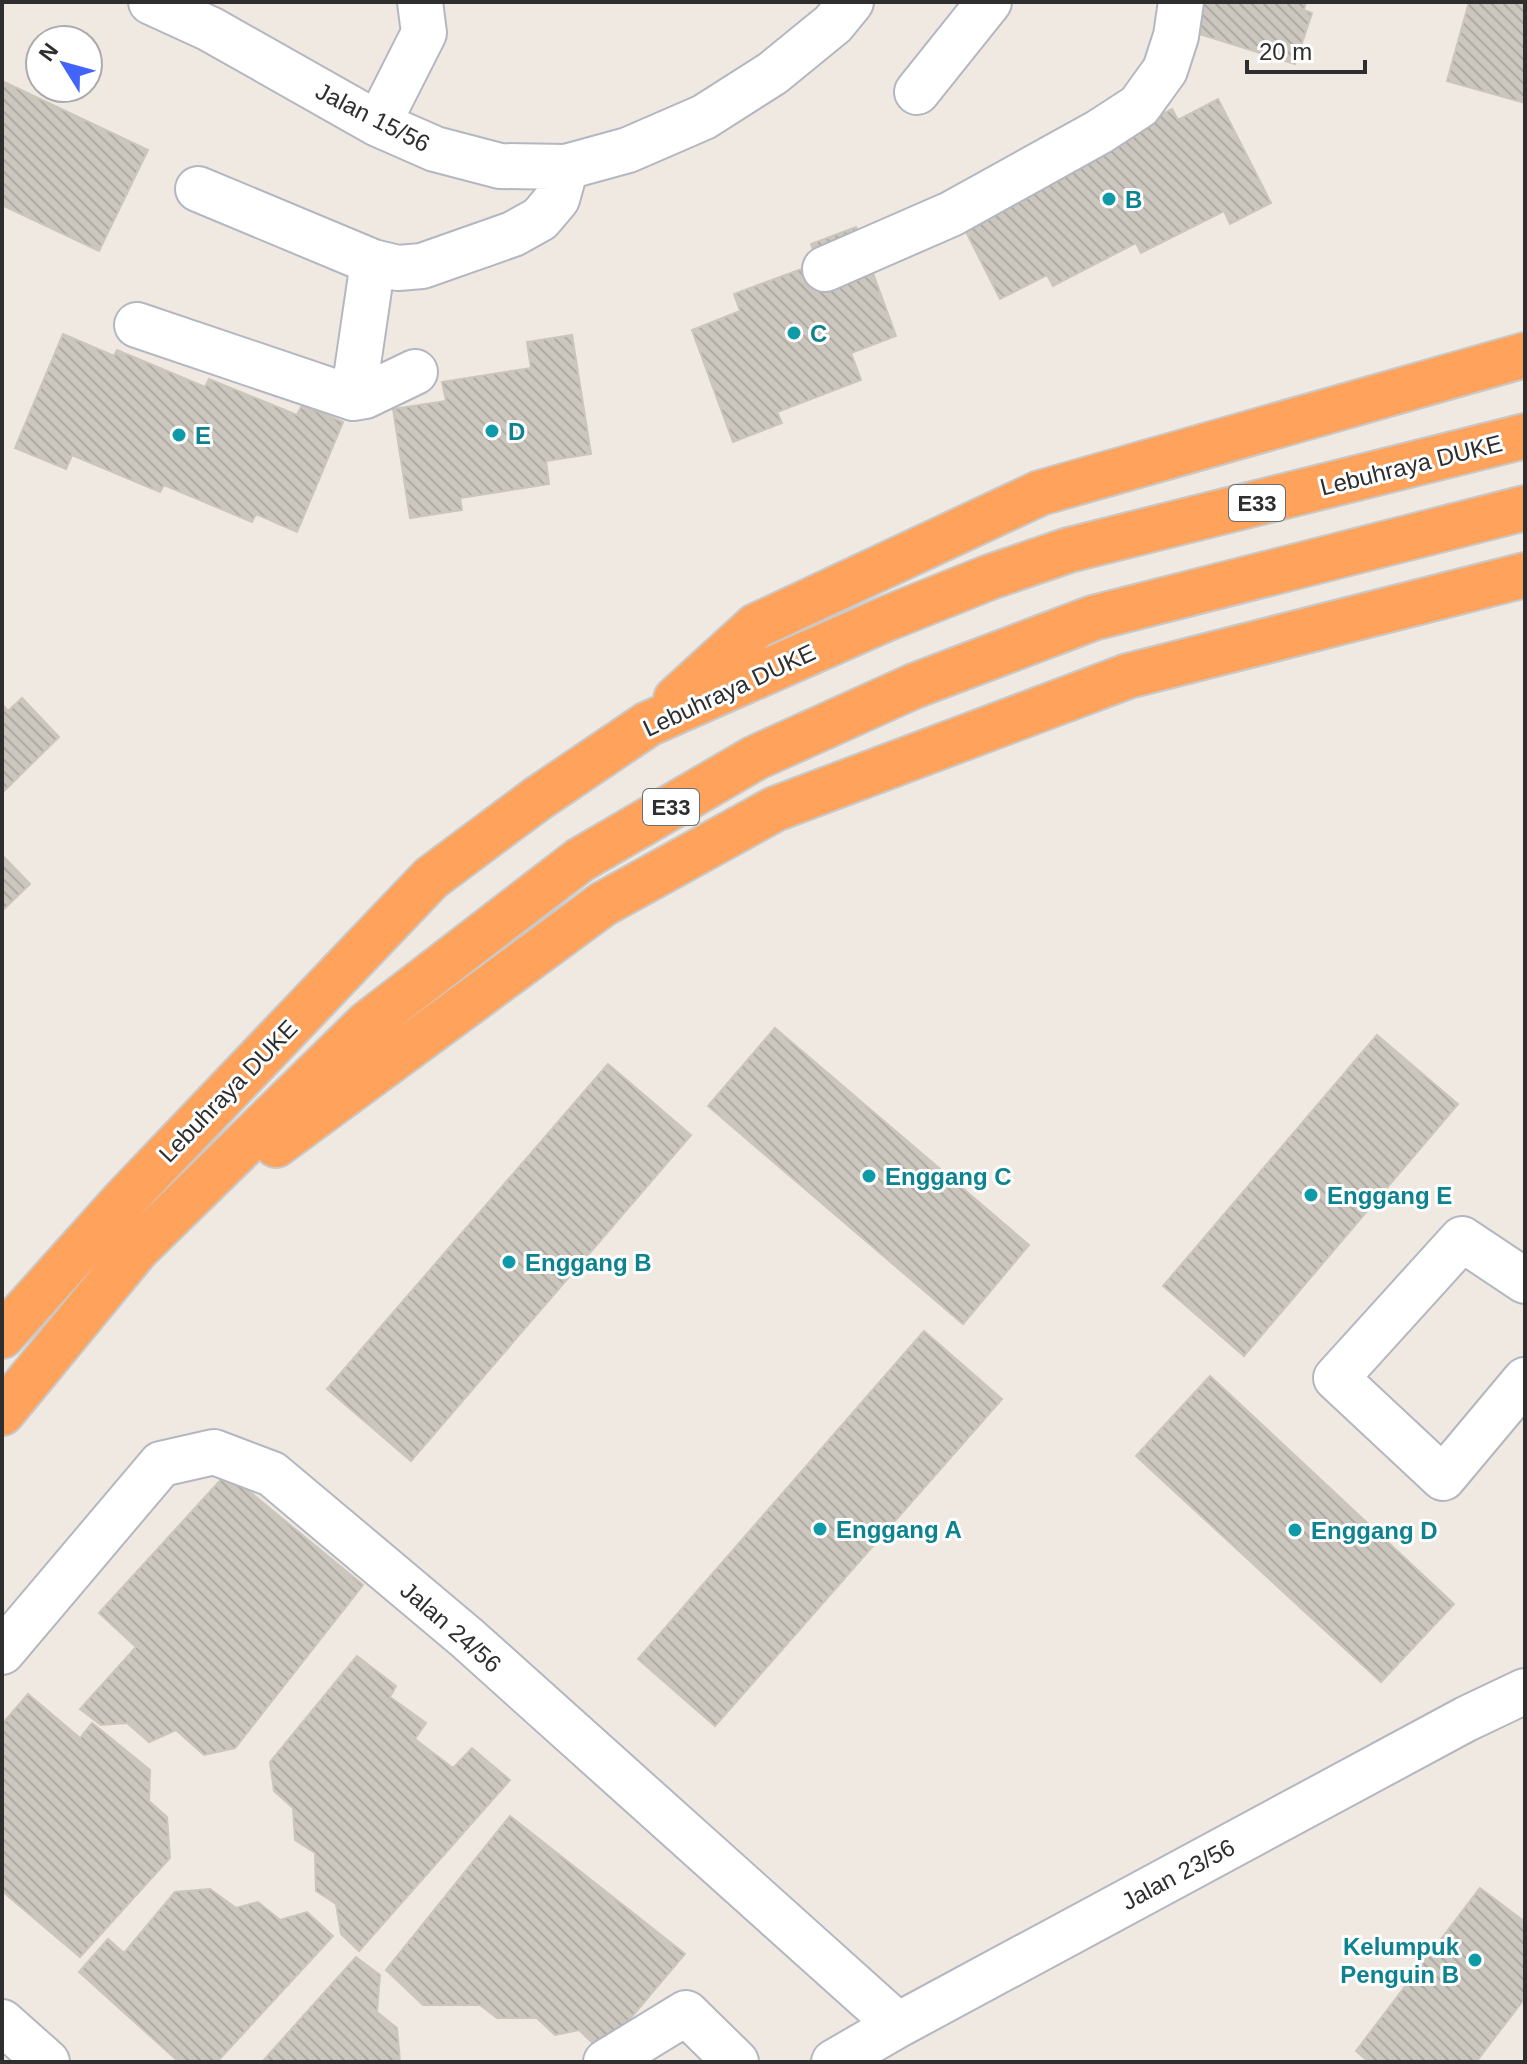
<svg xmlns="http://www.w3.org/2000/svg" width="1527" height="2064" font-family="Arial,sans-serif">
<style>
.building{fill:url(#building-back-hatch);stroke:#cbc5ba;stroke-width:2}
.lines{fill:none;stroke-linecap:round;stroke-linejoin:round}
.minor-casing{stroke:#b4b7c1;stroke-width:48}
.highway-casing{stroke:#c9c9c9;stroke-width:48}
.minor{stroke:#fff;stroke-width:44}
.highway{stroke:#ffa35c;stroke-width:44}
.culture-dot{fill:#0f9aa8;stroke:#fff;stroke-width:3}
.labels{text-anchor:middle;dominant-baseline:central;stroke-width:6;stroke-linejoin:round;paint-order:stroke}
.shield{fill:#fff;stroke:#6d6d6d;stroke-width:2}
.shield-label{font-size:22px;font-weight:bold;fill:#2e2e2e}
.street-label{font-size:24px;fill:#2e2e2e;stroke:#fff}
.culture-label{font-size:24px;font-weight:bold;fill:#0d838f;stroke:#fff;text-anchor:start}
</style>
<defs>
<pattern id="building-back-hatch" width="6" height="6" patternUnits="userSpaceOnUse" patternTransform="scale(2)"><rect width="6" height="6" fill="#cbc7bf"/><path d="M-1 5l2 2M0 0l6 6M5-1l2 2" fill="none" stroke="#afaba4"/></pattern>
</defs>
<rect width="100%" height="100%" fill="#efe9e1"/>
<path class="building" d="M1197,2H1306L1304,10L1312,13L1295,64L1187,30Z
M1469,2H1525V103L1447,81Z
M2,81L148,150L99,251L2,205Z
M1218,99L1271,203L1230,224L1224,211L1141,253L1136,243L1053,286L1047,275L1000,299L948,196L1090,151L1172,109L1178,120Z
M856,227L896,336L851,353L861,380L777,412L782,423L733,442L692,330L740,311L734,294L818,263L811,244Z
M63,334L114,356L117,350L205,387L209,379L297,415L302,405L343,422L297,532L256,514L252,522L164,485L160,492L72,455L66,469L15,448Z
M572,335L591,454L546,461L549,484L460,498L462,510L410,518L393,409L446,401L442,382L531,368L527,342Z
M22,698L59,737L2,793V704L8,711Z
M2,855L30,884L2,911Z
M775,1028L1029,1245L963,1324L708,1106Z
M1377,1035L1458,1104L1244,1356L1163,1286Z
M608,1064L691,1135L411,1461L327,1389Z
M924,1331L1002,1399L715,1726L638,1659Z
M1210,1376L1454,1604L1381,1682L1136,1456Z
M227,1473L363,1585L235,1748L204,1755L176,1730L149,1742L127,1723L101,1725L80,1709L136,1647L99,1613Z
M357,1656L396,1686L390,1697L426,1723L415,1739L453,1768L472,1748L510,1780L359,1951L341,1934L336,1904L316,1891L315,1853L295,1840L293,1808L274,1791L270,1762Z
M28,1694L80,1738L92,1723L150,1770L149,1801L167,1817L170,1858L80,1957L2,1891V1724Z
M510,1816L685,1954L602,2052L579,2030L555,2035L537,2018H497L480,2005H423L386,1970Z
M1480,1888L1525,1922V1998L1476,2062H1369L1356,2051Z
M210,1889L236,1908L258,1902L280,1920L307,1912L333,1936L217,2062H179L79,1972L108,1939L124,1953L175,1892Z
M356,1957L380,1975L377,2012L397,2028L400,2062H262Z"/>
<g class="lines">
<g class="minor-casing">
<path id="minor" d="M151,2L210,29L378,124L435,149L500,166L566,167L628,150L704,117L773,73L833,24L851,2
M917,92L989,2
M378,124L424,33L420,2
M198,189L373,262L398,268L422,266L513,234L540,219L557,199L566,167
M373,262L353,398L365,396L415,372
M825,269L951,214L1099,132L1139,106L1165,70L1176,36L1181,2
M137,325L353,398
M1525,1281L1462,1239L1336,1378L1443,1478L1525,1380
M2,1652L161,1464L214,1452L272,1474L467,1638L898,2025
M2,2022L47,2062
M606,2062L686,2013L736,2062
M834,2062L898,2025L1466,1719L1525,1691"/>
</g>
<g class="highway-casing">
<path id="highway" d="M676,699L756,626L1040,493L1525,355
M276,1145L603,904L775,809L1128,676L1525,575
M2,1336L124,1200L431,878L537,799L648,724L888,618L990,577L1069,550L1525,436
M2,1413L137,1249L368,1023L580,860L755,758L914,686L1093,618L1525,508"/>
</g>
<use href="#minor" class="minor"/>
<use href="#highway" class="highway"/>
</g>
<g class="culture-dot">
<circle cx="1109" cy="199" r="8"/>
<circle cx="794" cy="333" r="8"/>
<circle cx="492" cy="431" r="8"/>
<circle cx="179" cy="435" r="8"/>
<circle cx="869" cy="1176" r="8"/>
<circle cx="1311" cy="1195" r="8"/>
<circle cx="509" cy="1262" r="8"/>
<circle cx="820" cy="1529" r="8"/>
<circle cx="1295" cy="1530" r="8"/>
<circle cx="1475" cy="1960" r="8"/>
</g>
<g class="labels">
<g class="shield">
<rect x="1229" y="485" width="56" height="36" rx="6"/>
<rect x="643" y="789" width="56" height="36" rx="6"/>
</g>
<g class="shield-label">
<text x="1257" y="503">E33</text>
<text x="671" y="807">E33</text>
</g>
<g class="street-label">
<text transform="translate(373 117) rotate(27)">Jalan 15/56</text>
<text transform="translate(1411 465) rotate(-14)">Lebuhraya DUKE</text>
<text transform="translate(729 690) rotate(-25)">Lebuhraya DUKE</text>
<text transform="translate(228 1091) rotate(-46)">Lebuhraya DUKE</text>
<text transform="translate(451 1627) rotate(41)">Jalan 24/56</text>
<text transform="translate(1178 1874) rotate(-28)">Jalan 23/56</text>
</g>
<g class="culture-label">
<text x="1125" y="199">B</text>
<text x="810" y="333">C</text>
<text x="508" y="431">D</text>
<text x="195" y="435">E</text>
<text x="885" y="1176">Enggang C</text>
<text x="1327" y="1195">Enggang E</text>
<text x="525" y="1262">Enggang B</text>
<text x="836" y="1529">Enggang A</text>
<text x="1311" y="1530">Enggang D</text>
<text x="1459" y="1946" text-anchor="end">Kelumpuk<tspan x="1459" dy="28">Penguin B</tspan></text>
</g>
</g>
<rect width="1527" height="2064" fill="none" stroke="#2e2e2e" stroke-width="8"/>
<g transform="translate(64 64) rotate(307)"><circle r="38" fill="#ffffff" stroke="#ababab" stroke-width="2"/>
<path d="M0-6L14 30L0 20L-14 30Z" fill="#4264fb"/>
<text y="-12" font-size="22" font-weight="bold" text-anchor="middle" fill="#2e2e2e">N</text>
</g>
<path d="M1247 60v12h118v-12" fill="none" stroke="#2e2e2e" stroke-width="4"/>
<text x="1259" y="60" font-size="24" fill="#2e2e2e" stroke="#ffffff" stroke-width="6" paint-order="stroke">20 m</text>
</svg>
